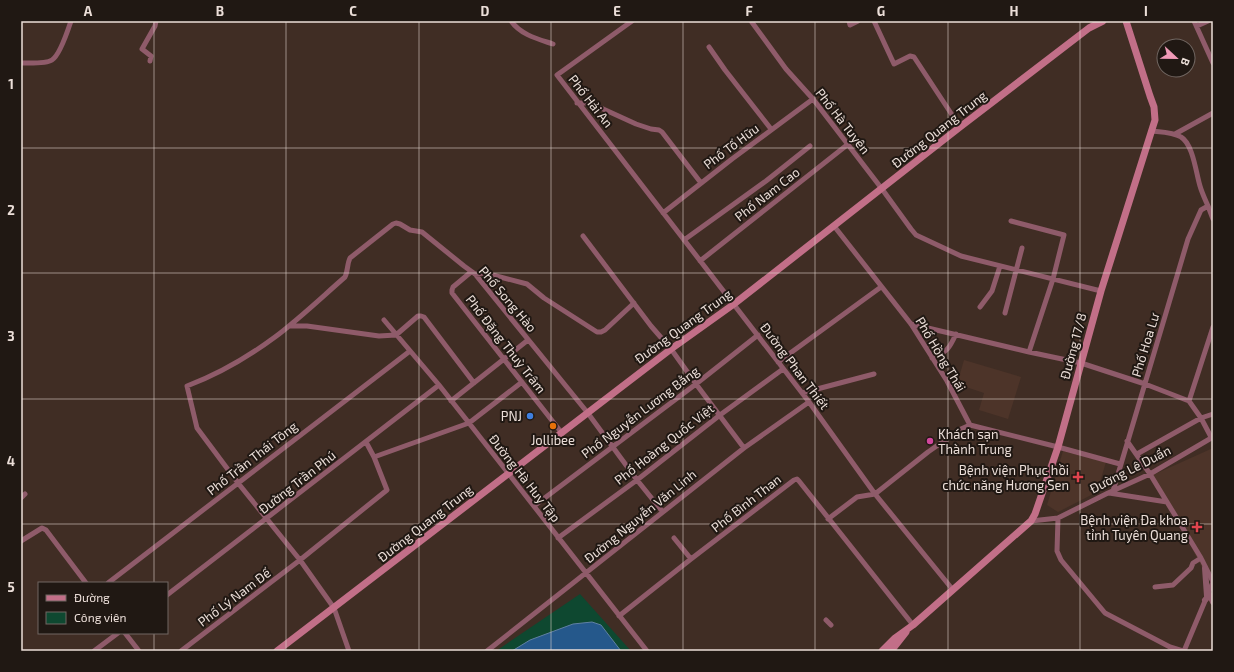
<svg xmlns="http://www.w3.org/2000/svg" width="1234" height="672" font-family="'Exo 2',sans-serif">
<style>
.built{fill:#4d3429}
.green{fill:#0e4830}
.water{fill:#25588b;stroke:#6080a2}
.lines{fill:none;stroke-linecap:round;stroke-linejoin:round}
.minor{stroke:#8f5b6a;stroke-width:5}
.tertiary{stroke:#8f5b6a;stroke-width:6}
.secondary{stroke:#c26f88;stroke-width:7}
.grid{fill:none;stroke:#ebded8;stroke-width:1;stroke-opacity:0.55}
.shop-dot{fill:#3f7fe0;stroke:#201813;stroke-width:1.5}
.food-dot{fill:#e8710a;stroke:#201813;stroke-width:1.5}
.hotel-dot{fill:#d1479c;stroke:#201813;stroke-width:1.5}
.health-dot{fill:#e0444e;stroke:#201813;stroke-width:1.5}
.labels{text-anchor:middle;dominant-baseline:central;stroke-width:4;stroke-linejoin:round;paint-order:stroke}
.street-label{font-size:13px;fill:#ebded8;stroke:#201813}
.poi-label{font-size:13px;fill:#ebded8;stroke:#201813;text-anchor:end}
.neatline{fill:none;stroke:#ebded8;stroke-width:1.5}
.grid-label{font-size:13px;text-anchor:middle;font-weight:bold;fill:#ebded8}
</style>
<rect width="100%" height="100%" fill="#402d24"/>
<path class="built" d="M964,360L1021,377L1008,419L979,410L984,393L957,384Z
M1213,448V580L1208,579L1153,475Z
M1063,451L1106,462L1097,492L1058,512L1047,505Z"/>
<path class="green" d="M580,594L631,651H496Z"/>
<path class="water" d="M592,622L601,625L621,651H512L530,640L573,624Z"/>
<g class="lines">
<path class="minor" d="M511,21C521,35 538,39 553,44
M632,21L557,75L809,402L875,494L953,590
M751,21L786,69L813,99L882,189L911,229L916,235L961,256L1101,291
M849,21L850,25L858,21
M874,21L894,64L910,56L914,57L960,127
M1194,21L1213,63
M1197,26L1208,21
M709,47L725,70L771,129
M150,61L151,56L142,49L155,26L156,21
M21,63C29,63 46,64 52,60C60,55 68,30 71,21
M577,103H590L636,124L651,129L659,130L662,132L701,183
M1151,131C1160,132 1173,132 1181,137C1193,144 1196,173 1200,186C1202,193 1205,199 1208,206
M1175,134L1213,113
M663,213L732,159L813,99
M1011,221L1064,235L1053,279L1029,352
M834,226L911,324L947,381L970,425L1058,447L1120,464
M583,236L651,326L671,349L696,384L744,448
M684,240L766,181L810,146
M700,261L847,145
M471,272L453,287L452,290V293L561,432
M475,274L485,273L527,284L544,298L597,332H601L605,330L634,303
M980,307L992,291L1000,266
M1005,313L1022,248
M384,320L439,385L469,423L647,651
M911,324L1029,352L1081,363L1145,384L1189,401L1201,418L1211,437
M289,326H307L379,336L396,335L418,316H421L424,317L474,383
M932,358C948,351 949,349 956,334
M778,362L881,287
M802,393L874,374
M451,401L528,340
M1189,401L1213,327
M1127,441L1150,474L1201,558L1213,582
M1137,454L1201,418L1213,414
M374,457L469,423L522,382
M1113,491L1188,239L1201,210L1208,206L1213,219
M1109,493L1167,502
M21,498L25,494
M534,506L696,384L758,335
M1058,518L1057,551L1061,560L1105,613L1170,647L1183,651
M828,519L857,497L875,494L928,452L961,429L970,425
M1031,521L1058,518L1108,493L1150,474L1213,437
M558,538L637,480L720,415L783,369
M674,538L691,559
M21,541L42,528L46,530L86,583
M108,583L410,351
M1155,587L1173,585L1191,568L1193,563L1201,558
M167,595L439,385
M619,616L691,559L794,480L797,479L799,481L913,625
M826,620L831,625
M125,633L139,651
M94,651L118,633
M181,651L300,560L387,490L374,457L366,442
M349,651L334,608L300,560L238,483L197,428L187,386C219,374 248,357 275,337C299,319 322,297 345,277C348,271 347,264 350,258L393,224L396,223L400,224L410,230L422,232L464,266L475,274L587,412L637,480L662,511
M487,651L744,448L809,402
M1184,651L1213,582"/>
<path class="tertiary" d="M1205,568L1207,596
M1205,600L1210,595L1213,602"/>
<path class="secondary" d="M277,651L671,349L734,304L960,127L1089,28L1103,21
M882,651L895,638L913,625L1031,521L1035,514L1058,447L1101,291L1155,120L1154,107L1150,96L1126,21
M891,651L906,632"/>
</g>
<path class="grid" d="M154,21V583M286,21V651M419,21V651M551,21V651M683,21V651M815,21V651M948,21V651M1080,21V651M21,148H1213M21,273H1213M21,399H1213M21,524H1213M154,633V651"/>
<circle class="shop-dot" cx="530" cy="416" r="4"/>
<circle class="food-dot" cx="553" cy="426" r="4"/>
<circle class="hotel-dot" cx="930" cy="441" r="4"/>
<g class="health-dot">
<path d="M1076 471h4v4h4v4h-4v4h-4v-4h-4v-4h4z"/>
<path d="M1195 521h4v4h4v4h-4v4h-4v-4h-4v-4h4z"/>
</g>
<g class="labels">
<g class="street-label">
<text transform="translate(591 101) rotate(52)">Phố Hải An</text>
<text transform="translate(843 121) rotate(52)">Phố Hà Tuyên</text>
<text transform="translate(939 129) rotate(-38)">Đường Quang Trung</text>
<text transform="translate(731 146) rotate(-37)">Phố Tố Hữu</text>
<text transform="translate(767 194) rotate(-38)">Phố Nam Cao</text>
<text transform="translate(508 299) rotate(50)">Phố Song Hào</text>
<text transform="translate(683 326) rotate(-36)">Đường Quang Trung</text>
<text transform="translate(506 344) rotate(52)">Phố Đặng Thuỳ Trâm</text>
<text transform="translate(1145 345) rotate(-73)">Phố Hoa Lư</text>
<text transform="translate(1073 346) rotate(-75)">Đường 17/8</text>
<text transform="translate(941 354) rotate(59)">Phố Hồng Thái</text>
<text transform="translate(795 366) rotate(53)">Đường Phan Thiết</text>
<text transform="translate(640 412) rotate(-37)">Phố Nguyễn Lương Bằng</text>
<text transform="translate(664 444) rotate(-38)">Phố Hoàng Quốc Việt</text>
<text transform="translate(252 458) rotate(-38)">Phố Trần Thái Tông</text>
<text transform="translate(1130 469) rotate(-27)">Đường Lê Duẩn</text>
<text transform="translate(525 478) rotate(52)">Đường Hà Huy Tập</text>
<text transform="translate(297 482) rotate(-38)">Đường Trần Phú</text>
<text transform="translate(746 503) rotate(-38)">Phố Bình Than</text>
<text transform="translate(640 516) rotate(-39)">Đường Nguyễn Văn Linh</text>
<text transform="translate(425 523) rotate(-38)">Đường Quang Trung</text>
<text transform="translate(234 597) rotate(-37)">Phố Lý Nam Đế</text>
</g>
<g class="poi-label">
<text x="522" y="416">PNJ</text>
<text x="938" y="434" text-anchor="start">Khách sạn<tspan x="938" dy="15">Thành Trung</tspan></text>
<text x="553" y="440" text-anchor="middle">Jollibee</text>
<text x="1069" y="470">Bệnh viện Phục hồi<tspan x="1069" dy="15">chức năng Hương Sen</tspan></text>
<text x="1188" y="520">Bệnh viện Đa khoa<tspan x="1188" dy="15">tỉnh Tuyên Quang</tspan></text>
</g>
</g>
<rect width="1234" height="672" fill="none" stroke="#201813" stroke-width="44"/>
<rect x="38" y="582" width="130" height="52" fill="#201813" stroke="#716762"/>
<rect x="46" y="595" width="20" height="6" fill="#c26f88" stroke="#716762"/>
<text x="74" y="602" font-size="12" fill="#ebded8">Đường</text>
<rect x="46" y="612" width="20" height="12" fill="#0e4830" stroke="#716762"/>
<text x="74" y="622" font-size="12" fill="#ebded8">Công viên</text>
<g transform="translate(1176 58) rotate(112)"><circle r="19" fill="#201813" stroke="#716762"/>
<path d="M0-3L7 15L0 10L-7 15Z" fill="#f09ab7"/>
<text y="-6" font-size="11" font-weight="bold" text-anchor="middle" fill="#ebded8">B</text>
</g>
<rect x="22" y="22" width="1190" height="628" class="neatline"/>
<g class="grid-label">
<text x="88" y="16">A</text>
<text x="220" y="16">B</text>
<text x="353" y="16">C</text>
<text x="485" y="16">D</text>
<text x="617" y="16">E</text>
<text x="749" y="16">F</text>
<text x="881" y="16">G</text>
<text x="1014" y="16">H</text>
<text x="1146" y="16">I</text>
<text x="11" y="89">1</text>
<text x="11" y="215">2</text>
<text x="11" y="341">3</text>
<text x="11" y="466">4</text>
<text x="11" y="592">5</text>
</g>
</svg>
